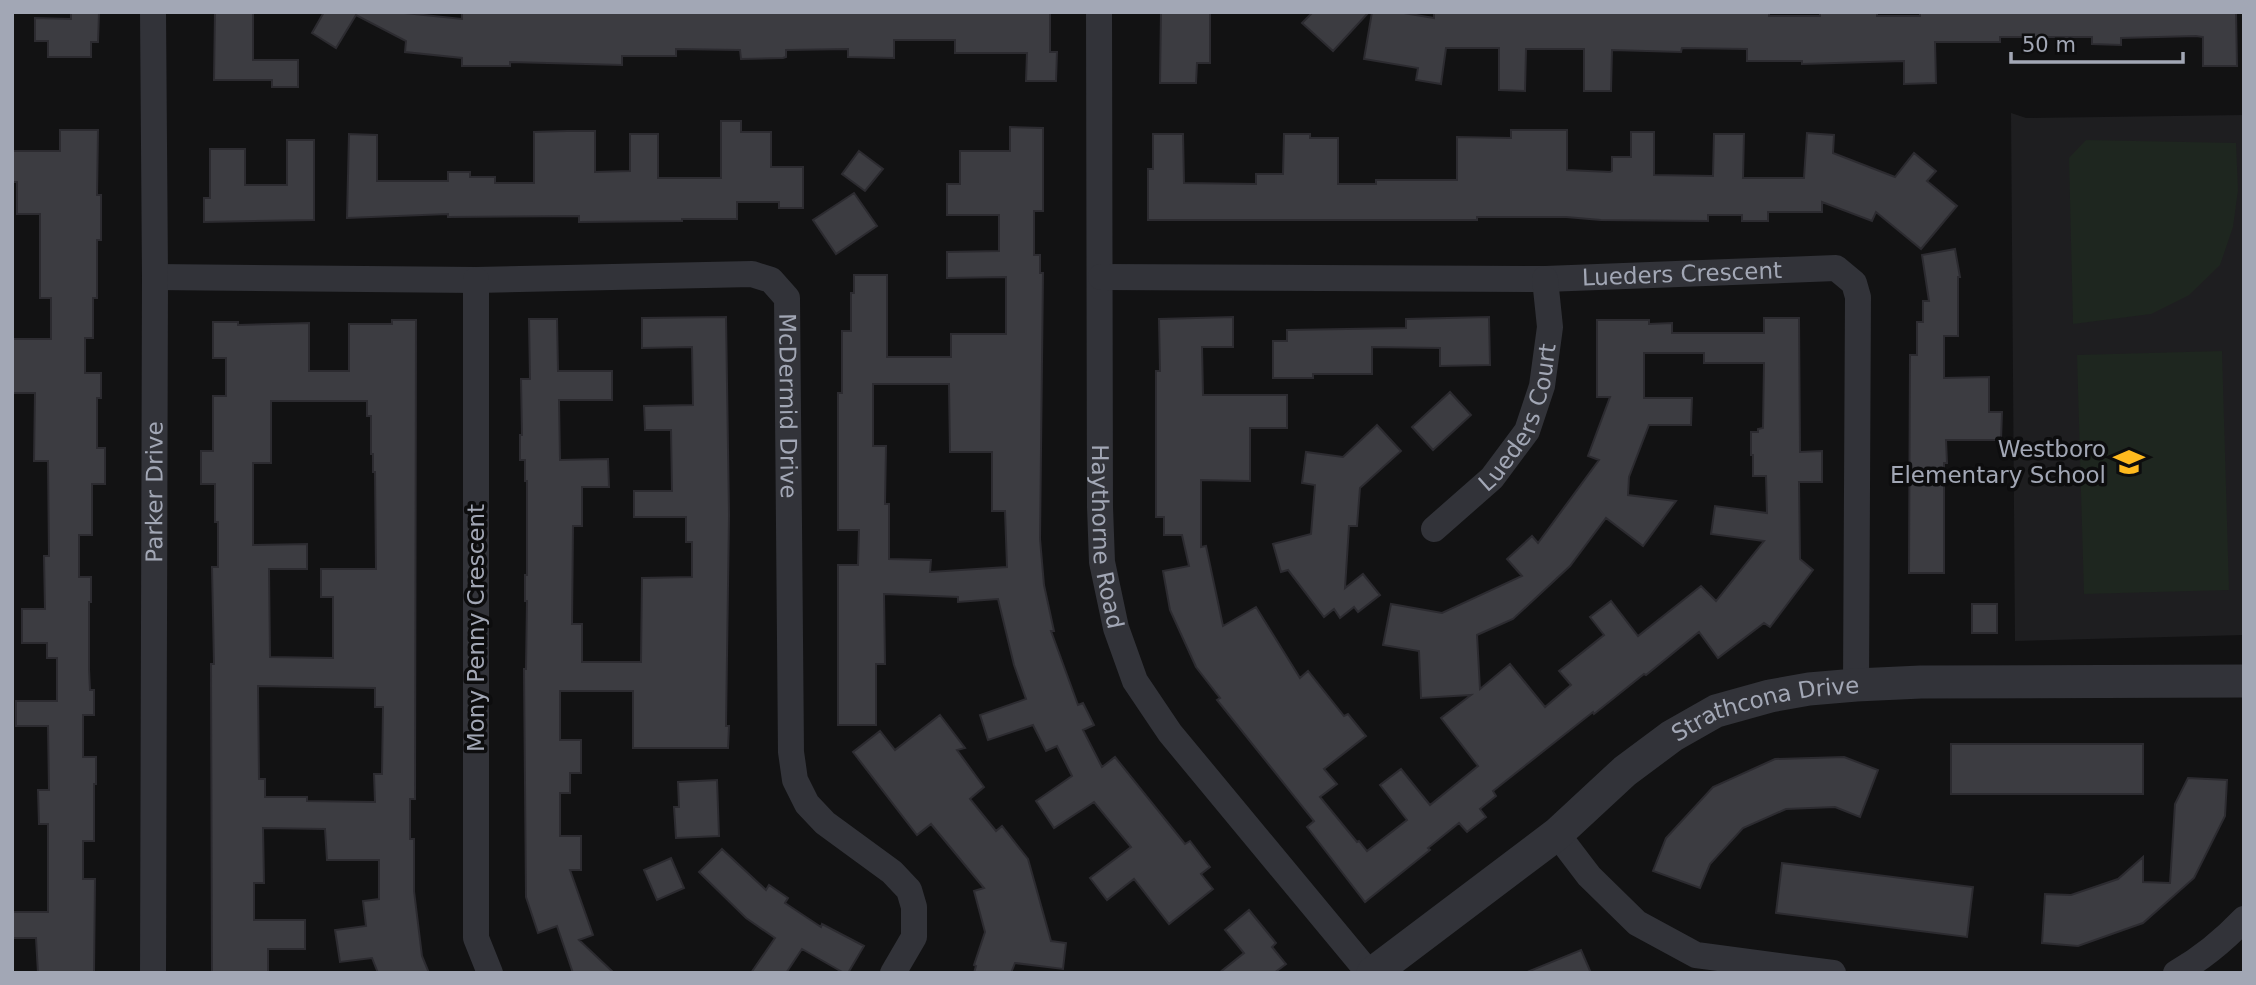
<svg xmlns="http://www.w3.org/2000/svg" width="2256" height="985" font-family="'DejaVu Sans',sans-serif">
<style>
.built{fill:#1e1e20}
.green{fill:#1e261f}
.building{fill:#3c3c41;stroke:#2c2b30;stroke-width:2;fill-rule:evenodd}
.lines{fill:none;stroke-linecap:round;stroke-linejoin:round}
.minor{stroke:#323339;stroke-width:26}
.tertiary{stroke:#323339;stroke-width:33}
.labels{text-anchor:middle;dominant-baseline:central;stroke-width:7;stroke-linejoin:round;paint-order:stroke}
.street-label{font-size:23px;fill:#a2a7b5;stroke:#0d0d0e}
.poi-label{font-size:23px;fill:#a2a7b5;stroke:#0d0d0e;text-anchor:end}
</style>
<rect width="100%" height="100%" fill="#121213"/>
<path class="built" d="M2011,113L2026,118L2244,115V635L2015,641Z"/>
<path class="green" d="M2086,140L2236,143L2238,190L2233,227L2220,265L2189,295L2151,314L2073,324L2069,158Z
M2222,351L2229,590L2084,594L2077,355Z"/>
<path class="building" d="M215,12H253V60H298V87H272V80H214Z
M324,12H395L462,19V12H1050V52H1057L1056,81H1026L1027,53H955V40H894V58L848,57V49L786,50V57L783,58L741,59L740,50L676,49V56H622V65L510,62V66H462V58L405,52L406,41L356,15L336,48L312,33Z
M1161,12H1210V63H1197L1196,83H1160Z
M1313,12H1369L1333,51L1302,23Z
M1372,12H1398L1434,18V13L1446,12H1769V16H1820V12H1877V16H1920V12H2236L2237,66H2203V37L2196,36L2121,38V45L2092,44V37H2000V42H1935L1936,83L1904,84V61L1802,64V61H1747V49L1682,48L1681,52L1612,50L1611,91H1584V49H1526L1525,91L1499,90V48H1446L1441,84L1416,80L1418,68L1364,59Z
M71,13H99L98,42H91V57H48V41H35V18L71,19Z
M721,121H741V132H771V167H803V208H779V202H737V219H682V221L579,222V216L448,217V214L347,218L349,134L377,135V181H448V172H470V177H495V183H534V132L567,131H595V172L630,171V134H658V178H721Z
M1010,127L1043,128V211H1034V255H1040V273H1043L1040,539L1044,585L1054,631H1051L1078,705L1083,703L1094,725L1083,730L1102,767L1115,757L1185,844L1190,841L1210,867L1201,874L1213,889L1169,924L1134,879L1107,900L1090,878L1131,847L1094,802L1054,828L1036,801L1072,776L1057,746L1046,751L1033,725L988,740L980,715L1026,699L1014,665L998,599L958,602V597L884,594L885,664H876V725H838V565H858L859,530H838V393H842V331H851V293H854V275H887V357H951V334H1006V277L947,278V252L999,251V215H947V184H960V151H1010ZM873,384H949L950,452H992V511H1005L1007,567L930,572L931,560L889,559V504H885L886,446H873Z
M60,130H98L97,195H101V240H97V298H93V338H85V373H101V398H97V448H105V484H92V535H79V577H91V602H89V669L90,690H94V715H83V757H96V784H94V841H83V879H95L94,973H38L36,938H12V912H48V824H39L38,790H49L48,726H16V701H57V658H47V643H22V609H45L44,556H49L48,461H34L35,393H13L12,339H51V298H40V214H17V182H13V151H60Z
M1511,130H1567V170L1610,172L1612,171V157H1631V132H1654V175L1713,176L1714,134H1744L1743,178H1804L1807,133L1834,135L1833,153L1895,177L1914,153L1936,171L1927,181L1957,206L1921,249L1876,212L1872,221L1822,202V212H1768V221H1742V215H1708V221L1601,220L1566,217H1477V220H1148V169H1153V134H1183L1184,183L1256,184V174H1283L1284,134H1310V138H1338V184H1376V180H1457V137L1511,138Z
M287,140H314V220L204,222V198H210V149H245V185H287Z
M859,151L883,169L865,191L842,174Z
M854,193L877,226L836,254L813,220Z
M1955,249L1960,277H1958V336H1944V378L1989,377V412H2002L2001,440H1946L1947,463H1944V573H1909L1910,355H1917V322H1923V301H1929L1922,255Z
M726,317L729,515L726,726H729L728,748H633V691H560V740H581V773H570V793H560V836H581V870H570L593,935L579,940L614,973H573L557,926L538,933L526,897L524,669H526L527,601H525V575H527V481H525V460H520V435H522L521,379H530L529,319H557L558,371H612V400H559L560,460L608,459L609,487H582V526H573L572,624H582V662H641L642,578L692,577V542H686V517H634V491H672L671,430H645L644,406L693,405L692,347L642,348V318Z
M1233,317V347H1202L1203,395H1287V428H1250V481L1201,480V547L1206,546L1223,626L1256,607L1300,678L1308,671L1344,716L1348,714L1366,736L1324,769L1337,784L1320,797L1357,842L1359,841L1367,851L1407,820L1380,785L1401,769L1430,805L1478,766L1441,718L1471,695L1421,698L1419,651L1383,645L1391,604L1442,613L1522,576L1507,559L1532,536L1538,543L1599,460L1588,456L1610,397H1597V320H1649V324L1672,323V333H1764V318H1799L1800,452L1822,451V482H1799L1800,559L1813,570L1770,627L1764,623L1718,658L1699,632L1646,675L1644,674L1594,714L1593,712L1493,791L1496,796L1480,809L1486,817L1467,832L1459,823L1428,848L1430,850L1365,902L1307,827L1314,821L1217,700L1220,698L1196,667L1170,610L1163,571L1189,566L1182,535H1164V517H1156V371H1160L1159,319ZM1644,353H1704V363H1764L1763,428L1758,429V432H1751V455H1753V476H1766L1767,513L1715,506L1711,534L1764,541L1716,601L1701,586L1638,636L1611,601L1590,617L1604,635L1559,671L1571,685L1545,707L1510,664L1480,689L1477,635L1513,619L1570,566L1606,518L1643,546L1676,501L1628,495L1629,477L1649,425H1691L1692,398H1644Z
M1489,317L1490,365L1440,366V348L1372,347V374H1313V378H1273V341H1287V330L1406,328V319Z
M392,320H416L415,799H410V839H414V891L422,956L429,973H378L372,958L340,962L335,930L366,926L363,901L379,899V860H327L325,829L263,828L264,883H254V920H305V949H268V973H212L211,664H214L212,567H218V522H215V484H201V451H213V396H226V358H213V322H238V325L309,323V371H349V324H392ZM271,401H367V416H371V454H373V472H375L376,569H321V597H333V658L270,657L269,569H307V544L253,545V463H271ZM258,686L375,688V707H383L382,774H374L375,802L307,801V797H265V779H259Z
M1450,392L1471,415L1433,450L1412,427Z
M1377,425L1401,451L1360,488L1357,526H1349L1345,588L1363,574L1380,595L1358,612L1354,607L1340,618L1334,609L1324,617L1288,570L1281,572L1273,544L1311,534L1315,485L1302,483L1306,452L1343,457Z
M1972,604H1997V633H1972Z
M940,715L965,748L957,750L984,787L970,799L996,831L1002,826L1028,859L1051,941L1066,943L1063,969L1015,963L1011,973H974L976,966L974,965L985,932L974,891L984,888L931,824L917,835L853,752L880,731L895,750Z
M1951,744H2143V794H1951Z
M1844,757L1878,770L1860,817L1835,807L1786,809L1743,828L1710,864L1700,888L1653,871L1666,838L1713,787L1775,759Z
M2188,778L2227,780L2225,816L2194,878L2143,923L2078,946L2042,943L2045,894L2071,895L2118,879L2143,857V882L2170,883L2175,804Z
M717,780L719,836L676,838L674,807H679L678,782Z
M722,849L766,890L769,885L788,898L785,903L821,927L822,924L864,946L848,973H844L802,949L786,973H751L775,938L746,918L699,872Z
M671,858L684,888L657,900L644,870Z
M1782,863L1973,887L1967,937L1776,913Z
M1249,910L1276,943L1272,947L1286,964L1274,973H1219L1244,953L1225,930Z
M1581,950L1591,973H1528L1527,972Z"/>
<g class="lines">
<g class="minor">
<path id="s1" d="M1099,12L1100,507L1102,562L1116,628L1135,681L1170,733L1369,973"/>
<path id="s2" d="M155,277L476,280L752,274L771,280L787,298L791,752L795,780L807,804L825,823L892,872L909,890L914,907V937L893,973"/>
<path id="s3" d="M1101,277L1545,279L1836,268L1854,283L1858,297L1856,685"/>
<path d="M476,280V938L490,973"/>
<path id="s4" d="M1434,529L1492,478L1527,431L1542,386L1550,327L1545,279"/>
<path d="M1557,834L1589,876L1637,923L1696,955L1833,973"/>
<path id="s5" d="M153,973L155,277L153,12"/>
<path d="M2176,973C2201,959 2224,940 2244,919"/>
</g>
<path class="tertiary" id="s6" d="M1373,973L1557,834L1625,771L1672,736L1716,711L1770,696L1809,689L1856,685L1921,682L2244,681"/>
</g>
<defs>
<g id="school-bare" transform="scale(2.415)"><path d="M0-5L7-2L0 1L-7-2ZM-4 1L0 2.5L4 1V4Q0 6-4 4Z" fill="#ffba1e" stroke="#0d0d0e" stroke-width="2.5" paint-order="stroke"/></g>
</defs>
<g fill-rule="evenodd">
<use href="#school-bare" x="2129" y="462"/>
</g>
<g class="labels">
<g class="street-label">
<text stroke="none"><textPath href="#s3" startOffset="581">Lueders Crescent</textPath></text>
<text stroke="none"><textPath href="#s2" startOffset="749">McDermid Drive</textPath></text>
<text stroke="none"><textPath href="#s4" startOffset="145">Lueders Court</textPath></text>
<text stroke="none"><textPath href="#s5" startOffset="481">Parker Drive</textPath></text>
<text stroke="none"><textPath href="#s1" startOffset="525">Haythorne Road</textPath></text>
<text transform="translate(476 628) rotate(-90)">Mony Penny Crescent</text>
<text stroke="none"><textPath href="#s6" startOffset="481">Strathcona Drive</textPath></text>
</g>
<g class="poi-label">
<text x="2106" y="449">Westboro<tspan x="2106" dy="26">Elementary School</tspan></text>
</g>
</g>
<rect width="2256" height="985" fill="none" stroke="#a2a7b5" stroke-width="28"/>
<path d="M2011 52v10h172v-10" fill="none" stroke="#a2a7b5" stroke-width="3.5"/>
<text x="2022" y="52" font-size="21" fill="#a2a7b5" stroke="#0d0d0e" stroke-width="5" paint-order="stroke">50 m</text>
</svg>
